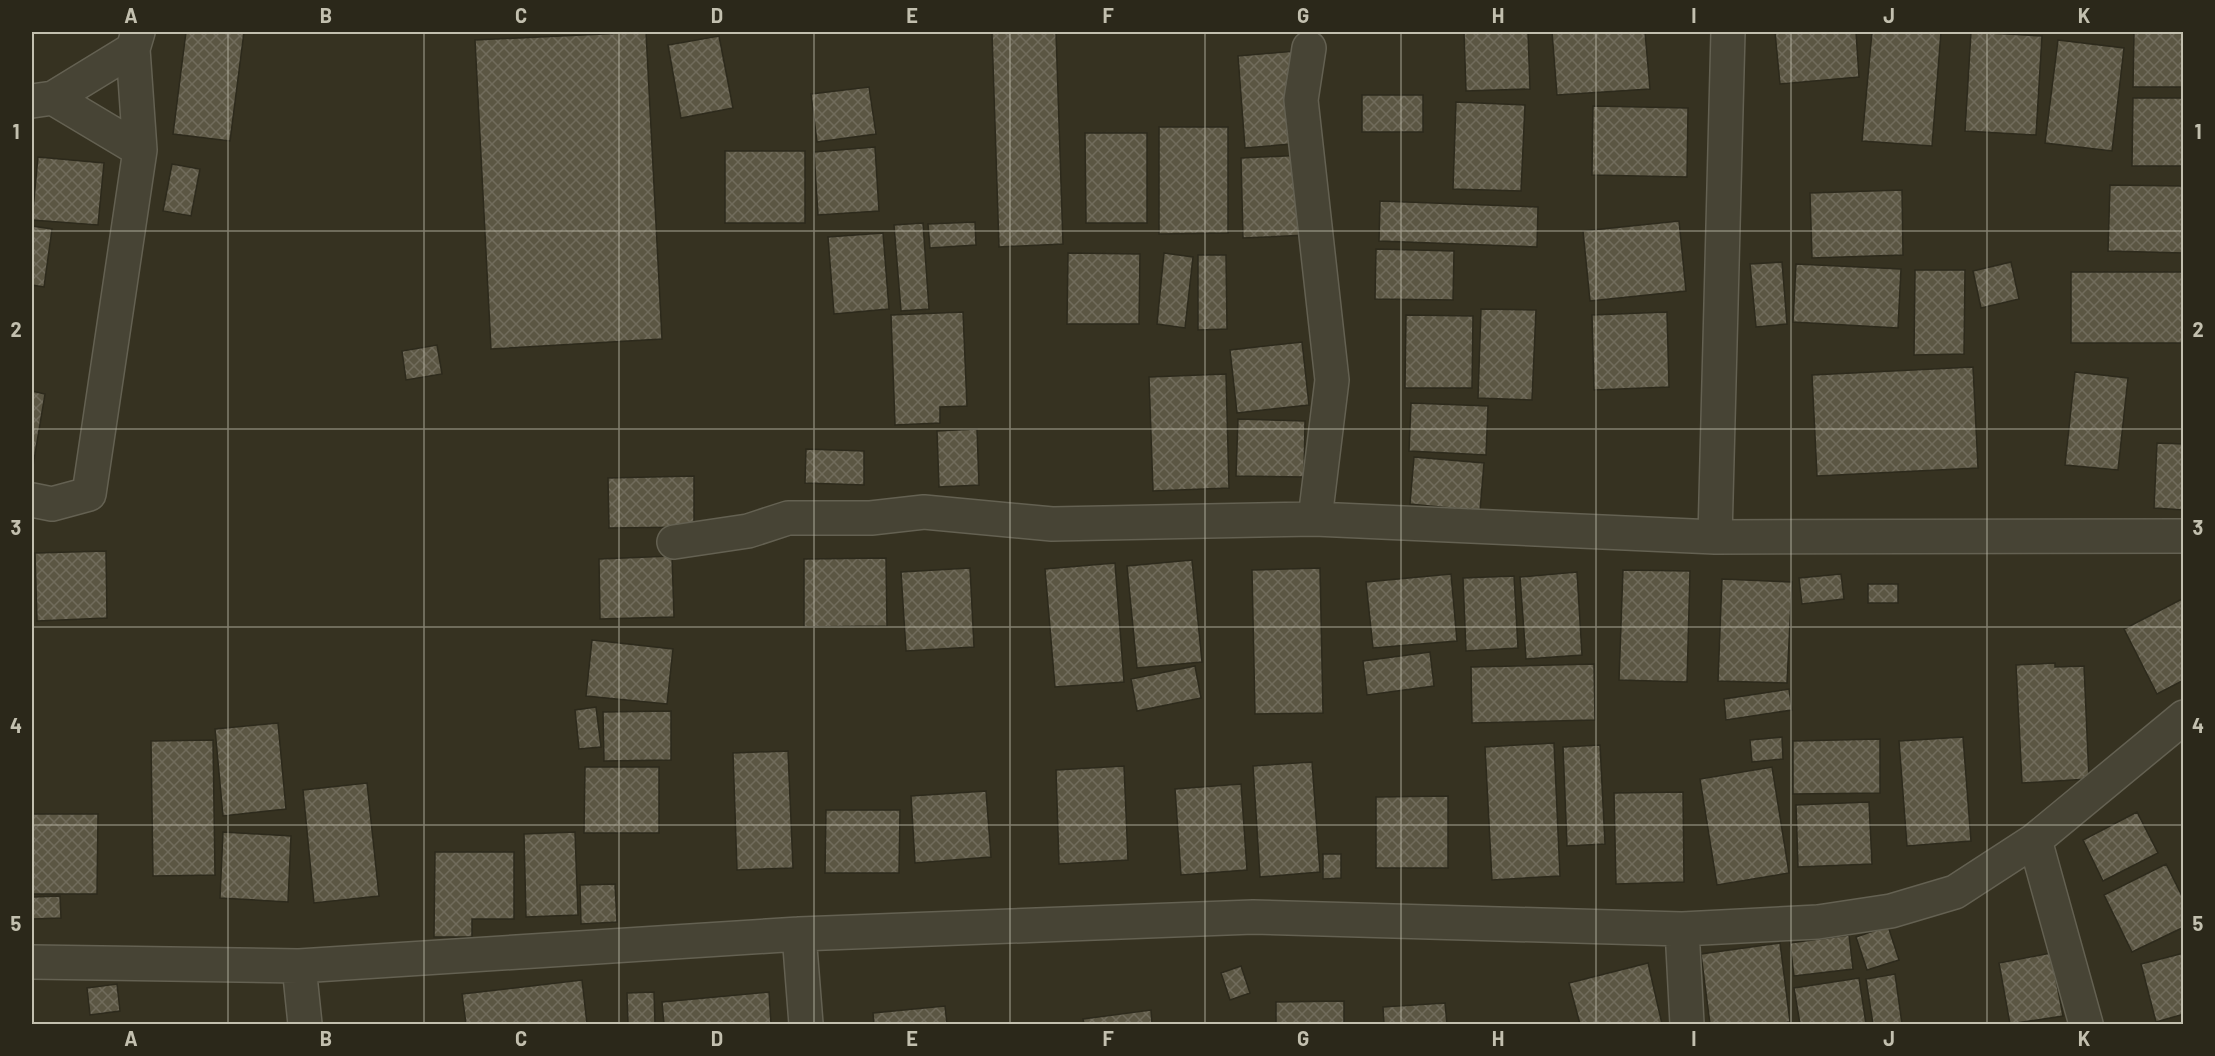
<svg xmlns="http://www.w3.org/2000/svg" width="2215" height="1056" font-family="Barlow,sans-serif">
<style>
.building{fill:url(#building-cross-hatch);stroke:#2d2a1c;stroke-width:1.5}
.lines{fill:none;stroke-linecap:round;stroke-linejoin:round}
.street-casing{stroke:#646152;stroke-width:36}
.street{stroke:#474435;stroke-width:33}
.grid{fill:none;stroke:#c3c0af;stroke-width:1.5;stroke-opacity:0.55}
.neatline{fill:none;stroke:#c3c0af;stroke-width:2}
.grid-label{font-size:20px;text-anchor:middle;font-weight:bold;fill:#c3c0af}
</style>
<defs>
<pattern id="building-cross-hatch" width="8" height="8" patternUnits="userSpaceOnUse" patternTransform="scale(1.5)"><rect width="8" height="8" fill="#5b5643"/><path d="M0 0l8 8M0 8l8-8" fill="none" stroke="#716c5c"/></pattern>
</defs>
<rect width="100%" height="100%" fill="#363221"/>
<path class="building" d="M186,32H244L230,141L173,134Z
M646,32L662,339L491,349L475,40Z
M1056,32L1063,244L999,247L992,33Z
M1464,32H1528L1530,89L1466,91Z
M1552,32H1645L1650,89L1557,95Z
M1775,32H1856L1859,77L1780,84Z
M1872,32H1941L1932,146L1862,141Z
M1971,32L2042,36L2036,135L1965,131Z
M2134,32H2184V87H2133Z
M719,36L733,108L681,118L668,45Z
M2058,40L2124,48L2112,151L2045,143Z
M1296,51L1303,143L1245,148L1238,56Z
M869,87L876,134L817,142L811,94Z
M1362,95H1423V132H1362Z
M2133,98H2184V166H2132Z
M1456,102L1525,105L1521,191L1453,189Z
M1593,106L1688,108L1687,177L1592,175Z
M1159,127H1228V233L1159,234Z
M1085,133H1147V223H1086Z
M875,147L879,211L818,215L814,152Z
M725,151H805V223H725Z
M1305,155L1308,235L1243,238L1241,158Z
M38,157L104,163L98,225L32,220Z
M172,164L200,169L191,216L163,211Z
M2110,185L2184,186V253L2108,251Z
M1902,190L1903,255L1812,258L1810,193Z
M1380,201L1538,207L1537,247L1379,241Z
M1679,221L1686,291L1590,301L1583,231Z
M975,222L976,245L930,248L928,224Z
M923,223L929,309L901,311L894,225Z
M32,226L52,229L44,287L32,285Z
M883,233L889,309L834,314L828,237Z
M1376,249L1454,251L1453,300L1375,299Z
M1068,253L1140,254L1139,324H1067Z
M1164,253L1193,257L1185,328L1157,324Z
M1198,255H1226L1227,329L1198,330Z
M1782,262L1787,324L1756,327L1750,264Z
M2011,262L2019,299L1981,308L1973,271Z
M1796,264L1901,269L1898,328L1793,322Z
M1915,270H1965L1964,354L1914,355Z
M2071,272H2184V343H2071Z
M1481,309L1536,310L1532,400L1478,398Z
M963,312L967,406L940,407V423L895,425L891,315Z
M1667,312L1669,387L1594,390L1592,315Z
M1406,315L1473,316L1472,388H1405Z
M1302,342L1309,405L1237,413L1230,350Z
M437,345L442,374L406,380L402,351Z
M1973,367L1978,468L1817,476L1812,375Z
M2075,372L2128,378L2118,470L2065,465Z
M1226,374L1229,488L1153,491L1149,377Z
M32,391L45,394L33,466L32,465Z
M1411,403L1488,406L1486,455L1409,451Z
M1238,419L1305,421L1304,477L1236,476Z
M977,429L979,485L939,487L937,431Z
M2157,443L2184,444V510L2154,508Z
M806,449L864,451V485L805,483Z
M1414,457L1484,463L1480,511L1410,504Z
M694,476V527L609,528L608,478Z
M106,551L107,618L37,621L35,553Z
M672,556L674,617L600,619L599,559Z
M886,558L887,626L804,627V559Z
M1192,560L1202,662L1137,668L1127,566Z
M1115,563L1124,682L1055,687L1045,569Z
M970,568L974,647L906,651L901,572Z
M1320,568L1323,713L1255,714L1252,570Z
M1623,570L1690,571L1687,682L1619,680Z
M1577,572L1582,655L1526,659L1520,577Z
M1451,574L1457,641L1373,648L1366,582Z
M1841,574L1844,599L1802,604L1799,578Z
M1514,576L1518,648L1466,651L1463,578Z
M1722,579L1792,582L1787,683L1718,681Z
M1868,584H1898V603H1868Z
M2184,598V680L2157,694L2124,629Z
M592,640L673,649L667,704L586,696Z
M1430,652L1434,686L1367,695L1363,661Z
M2055,663V667L2084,666L2089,779L2022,783L2016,665Z
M1594,664L1595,720L1472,723L1471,667Z
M1195,666L1201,698L1137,711L1131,679Z
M1789,689L1792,710L1726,720L1724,699Z
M596,707L601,747L579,749L575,710Z
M671,711V760L604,761L603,712Z
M278,723L286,809L223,816L215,729Z
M1782,737L1783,759L1752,762L1750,740Z
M1963,737L1971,841L1907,846L1899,741Z
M1880,739V793L1793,794V741Z
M213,740L215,875L153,876L151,741Z
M1554,743L1560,876L1492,880L1485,747Z
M1600,745L1605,844L1567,846L1563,747Z
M788,751L793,868L737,870L733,753Z
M1312,762L1320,872L1260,877L1253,766Z
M1124,766L1128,860L1059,864L1056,770Z
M585,767H659V833H584Z
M1772,767L1789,873L1717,885L1700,779Z
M367,783L379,896L314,903L303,790Z
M1241,784L1247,870L1181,875L1175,789Z
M986,791L991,857L915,863L911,796Z
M1683,792L1684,882L1616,884L1614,793Z
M1448,796V868H1376V797Z
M1869,802L1872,864L1798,867L1796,805Z
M826,810H900L899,873H825Z
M2137,812L2158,853L2103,881L2083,840Z
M33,814H98L97,894H32Z
M223,832L291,836L288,902L220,898Z
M575,832L578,915L526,917L524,834Z
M435,852H514V919H472V937H434Z
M1323,854H1341V878L1323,879Z
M2166,864L2184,900V927L2132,952L2104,895Z
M615,884L617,922L581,924L580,885Z
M60,896L61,918L32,919V897Z
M1888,926L1899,960L1867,970L1856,937Z
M1849,935L1853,969L1794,976L1790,943Z
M1780,943L1790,1022L1774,1024H1710L1701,954Z
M2051,953L2063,1016L2010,1024L1999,963Z
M2184,953V1014L2156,1022L2141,964Z
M1648,963L1662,1024H1580L1569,983Z
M1241,966L1250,993L1230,1000L1221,973Z
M1895,974L1902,1024H1873L1866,979Z
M1859,978L1866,1024H1800L1794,988Z
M582,980L587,1024H466L462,994Z
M117,984L120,1011L90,1015L87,988Z
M654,992L655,1024H628L627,993Z
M769,992L771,1024H664L662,1002Z
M1344,1001V1024H1276V1002Z
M1445,1003L1447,1024H1384L1383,1007Z
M945,1006L947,1024H874L873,1013Z
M1151,1010L1152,1024H1084L1083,1019Z"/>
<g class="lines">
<g class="street-casing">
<path id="street" d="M1309,48L1301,100L1332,380L1315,519
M53,98L140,150
M32,101L53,98L133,49
M32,500L52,504L89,494L140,150L133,49L138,32
M1715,537L1728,32
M674,542L748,531L788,518H871L924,512L1052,524L1315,519L1715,537L2184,536
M2035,840L2086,1024
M1682,929L1687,1024
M799,934L806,1024
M32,962L299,966L799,934L1253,917L1682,929L1818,922L1891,911L1955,892L2035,840L2184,717
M299,966L305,1024"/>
</g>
<use href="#street" class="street"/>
</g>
<path class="grid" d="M228,32V1024M424,32V1024M619,32V1024M814,32V1024M1010,32V1024M1205,32V1024M1401,32V1024M1596,32V1024M1791,32V1024M1987,32V1024M32,231H2184M32,429H2184M32,627H2184M32,825H2184"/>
<rect width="2215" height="1056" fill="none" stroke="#2b281a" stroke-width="66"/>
<rect x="33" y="33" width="2149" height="990" class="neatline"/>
<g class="grid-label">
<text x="131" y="23">A</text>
<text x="326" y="23">B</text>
<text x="521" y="23">C</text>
<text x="717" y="23">D</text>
<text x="912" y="23">E</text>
<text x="1108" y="23">F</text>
<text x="1303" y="23">G</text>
<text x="1498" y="23">H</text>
<text x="1694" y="23">I</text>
<text x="1889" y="23">J</text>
<text x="2084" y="23">K</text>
<text x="16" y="139">1</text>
<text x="2198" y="139">1</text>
<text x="16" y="337">2</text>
<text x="2198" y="337">2</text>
<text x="16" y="535">3</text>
<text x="2198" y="535">3</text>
<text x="16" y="733">4</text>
<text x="2198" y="733">4</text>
<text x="16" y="931">5</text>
<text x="2198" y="931">5</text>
<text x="131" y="1046">A</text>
<text x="326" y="1046">B</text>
<text x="521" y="1046">C</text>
<text x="717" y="1046">D</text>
<text x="912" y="1046">E</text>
<text x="1108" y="1046">F</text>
<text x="1303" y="1046">G</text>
<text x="1498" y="1046">H</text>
<text x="1694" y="1046">I</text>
<text x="1889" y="1046">J</text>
<text x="2084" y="1046">K</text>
</g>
</svg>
